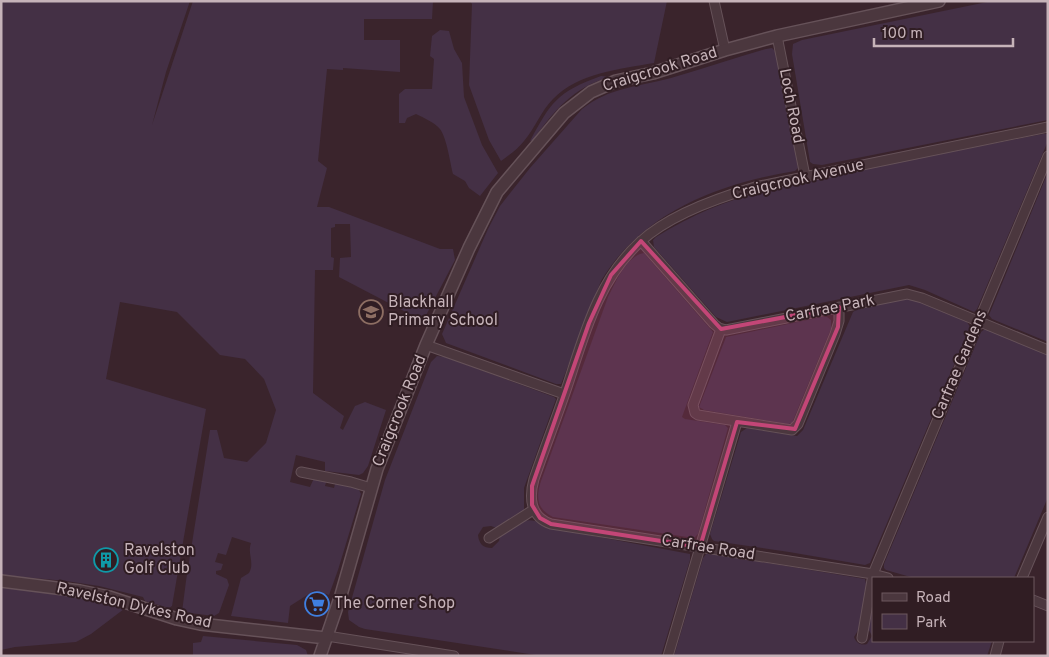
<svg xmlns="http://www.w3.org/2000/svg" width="1049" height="657" font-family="Overpass,sans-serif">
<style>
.green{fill:#443045}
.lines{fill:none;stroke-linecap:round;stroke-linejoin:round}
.minor-casing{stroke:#665259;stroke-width:11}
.tertiary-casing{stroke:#665259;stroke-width:14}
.minor{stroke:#4b373e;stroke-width:9}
.tertiary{stroke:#4b373e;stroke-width:11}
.marked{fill:#c34677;fill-opacity:0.2;stroke:#c34677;stroke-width:4;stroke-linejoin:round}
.labels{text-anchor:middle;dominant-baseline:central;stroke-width:4;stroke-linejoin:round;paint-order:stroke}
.street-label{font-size:16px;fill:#c6b3b9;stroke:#301d23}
.poi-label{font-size:16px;fill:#c6b3b9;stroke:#301d23;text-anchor:start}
</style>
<rect width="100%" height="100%" fill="#3a242c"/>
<path class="green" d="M1,1H190L166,72L152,125L193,1H433L432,19H364V40H400V72L343,68V70L327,69L318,161L327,168L317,207H329L440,249H453L455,260L423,321L339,277L340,258L351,257L350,224H335V227L331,228V257L334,258L333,270H315L313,393L344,416L340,428L343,430L355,406L365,402L386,410L368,466L363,473L359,475L325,471V462L296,455L290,482L310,487L314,478L327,479L325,486L334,488L336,480L357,486L361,494L338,570L329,595L315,590L290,606L288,623L231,616L241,578L249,573C255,562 247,554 251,543L232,537L226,555L218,553L215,562L223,564L221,570L216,571V574L227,579L229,585L219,613L214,616L182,612L186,581L210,430H217L224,458L247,462L266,443L276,410L264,379L245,359L220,355L177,312L120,302L106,379L206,409L172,606L169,608L145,601L143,597L99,586L66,581L1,575Z
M470,1H667L654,63C620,69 578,73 553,99C541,111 535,128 524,141C518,149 509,155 501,161L489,140L469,85L472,4Z
M992,1H1048V120L822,165L813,164L810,162L792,54L793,44L802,40Z
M440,30L449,31L454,49L462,63L464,97L482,145L498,173L480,196L469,188L465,181L453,174C450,162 447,139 440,129C434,122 424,118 416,114L407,118L405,123H399V94L405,89H432L434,59L430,56L432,36Z
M772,48L777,53L798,168L795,171C720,183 641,213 601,281L561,384H556L446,343L442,334L488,229L500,206L530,168L582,109C610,87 638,87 671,78C703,69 734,58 766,49Z
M601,76L610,77C573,87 554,111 533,140L530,141C551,102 557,92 601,76Z
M1043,134H1048V141L977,309L974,312L925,290L909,285L727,322L716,317L654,247L653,240L656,237C724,194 790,183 868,168C926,157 985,145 1043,134Z
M1048,172V342L992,319L989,315Z
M644,253L713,332L682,417L685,419L725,425L728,428L698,534L694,538L553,517C536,509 536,496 541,481L608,297C616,282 626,256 644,253Z
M910,298L967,322L970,327L870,563L865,565L789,552L714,541L712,539L710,534L741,432L747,428L797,436L803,430L853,312L859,308Z
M821,317H827L831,320V329L792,423L788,424L704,410L699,407L726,337Z
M985,329L1048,355V497L1014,578H914L886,570L884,568V564L981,332Z
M437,356L445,357L554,397L556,399L524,488V511L497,528L491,526L483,527L478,535C479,544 483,548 492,548L499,541L500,534C510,528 523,517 535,521C539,523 543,525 546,527L690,554V560L661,656H542L365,629L359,627L349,620L348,612L385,480L431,362Z
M707,553L865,579L866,584L860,627L854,637C856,643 861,646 867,644L872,636L868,628L873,602V641H992L987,656H674L703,558Z
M1,587L93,599L124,609L91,634L76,642L15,647L1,650Z
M203,636L297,645L306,650L308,656H193V643L201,642Z"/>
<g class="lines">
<g class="minor-casing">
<path id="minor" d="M714,1L725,50
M777,36L805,176
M641,241L714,324L719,328L726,330L907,294L922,298L1048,350
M721,329L693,405L695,413L698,415L792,430L798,424L835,334L839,321V307
M426,345L564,394
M301,472L351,482L371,488
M489,538L533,510
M888,578L873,574L551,524C530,517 529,497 534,479C544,450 555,422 565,393C583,340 596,282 640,242C669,215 717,198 755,187L1048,127
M1022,578L1048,517
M1033,600L1048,606
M327,636L454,656
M862,638L873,574L1048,156
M668,656L737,422
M995,656L999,641"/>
</g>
<g class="tertiary-casing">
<path id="tertiary" d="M1,581L80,591L109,597L177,619L200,624L326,638
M320,656L341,595L377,469L426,345L469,248L497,192L564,113L591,92L616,81L653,73L725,50L777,36L939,1"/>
</g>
<use href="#minor" class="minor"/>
<use href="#tertiary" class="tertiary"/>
</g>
<path class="marked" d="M641,241L721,329L839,307L838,327L795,429L737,422L700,547L551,524L540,518L532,505V486L589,323L611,275Z"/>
<defs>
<g id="school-ring" transform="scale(1.25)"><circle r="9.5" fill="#301d23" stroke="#8d6e63" stroke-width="1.5"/><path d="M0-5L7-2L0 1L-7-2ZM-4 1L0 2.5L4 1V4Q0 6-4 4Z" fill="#8d6e63"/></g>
<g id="building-ring" transform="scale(1.25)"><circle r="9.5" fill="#301d23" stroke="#0f9aa8" stroke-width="1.5"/><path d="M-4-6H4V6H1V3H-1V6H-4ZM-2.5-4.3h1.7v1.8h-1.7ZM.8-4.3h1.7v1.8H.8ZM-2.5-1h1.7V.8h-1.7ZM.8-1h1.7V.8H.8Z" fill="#0f9aa8"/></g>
<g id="supermarket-ring" transform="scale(1.25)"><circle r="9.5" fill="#301d23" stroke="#3f7fe0" stroke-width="1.5"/><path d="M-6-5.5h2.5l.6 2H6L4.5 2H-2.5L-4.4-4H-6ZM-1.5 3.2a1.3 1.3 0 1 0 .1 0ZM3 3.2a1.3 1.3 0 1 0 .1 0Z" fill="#3f7fe0"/></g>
</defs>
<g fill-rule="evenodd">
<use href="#school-ring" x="371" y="312"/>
<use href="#building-ring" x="106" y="560"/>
<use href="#supermarket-ring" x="317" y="604"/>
</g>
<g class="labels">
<g class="street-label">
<text transform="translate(660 70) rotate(-17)">Craigcrook Road</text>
<text transform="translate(791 106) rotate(79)">Loch Road</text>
<text transform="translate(798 180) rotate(-13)">Craigcrook Avenue</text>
<text transform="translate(830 309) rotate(-11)">Carfrae Park</text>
<text transform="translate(960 365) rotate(-67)">Carfrae Gardens</text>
<text transform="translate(400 411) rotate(-68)">Craigcrook Road</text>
<text transform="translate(708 548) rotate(9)">Carfrae Road</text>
<text transform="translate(134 606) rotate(13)">Ravelston Dykes Road</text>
</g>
<g class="poi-label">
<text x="388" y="303">Blackhall<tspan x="388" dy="18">Primary School</tspan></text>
<text x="124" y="551">Ravelston<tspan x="124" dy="18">Golf Club</tspan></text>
<text x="334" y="604">The Corner Shop</text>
</g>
</g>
<rect width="1049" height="657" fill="none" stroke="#c6b3b9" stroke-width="5"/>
<rect x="872" y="577" width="162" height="65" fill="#301d23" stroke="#6c595f"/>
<rect x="882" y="593" width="25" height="8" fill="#4b373e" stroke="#6c595f"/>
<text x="916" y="602" font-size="15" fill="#c6b3b9">Road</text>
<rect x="882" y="614" width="25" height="15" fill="#443045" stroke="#6c595f"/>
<text x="916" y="627" font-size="15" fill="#c6b3b9">Park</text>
<path d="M874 38v8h139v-8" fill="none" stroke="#c6b3b9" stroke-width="2.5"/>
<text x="882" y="38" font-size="15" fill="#c6b3b9" stroke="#301d23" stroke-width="4" paint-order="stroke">100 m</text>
</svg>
